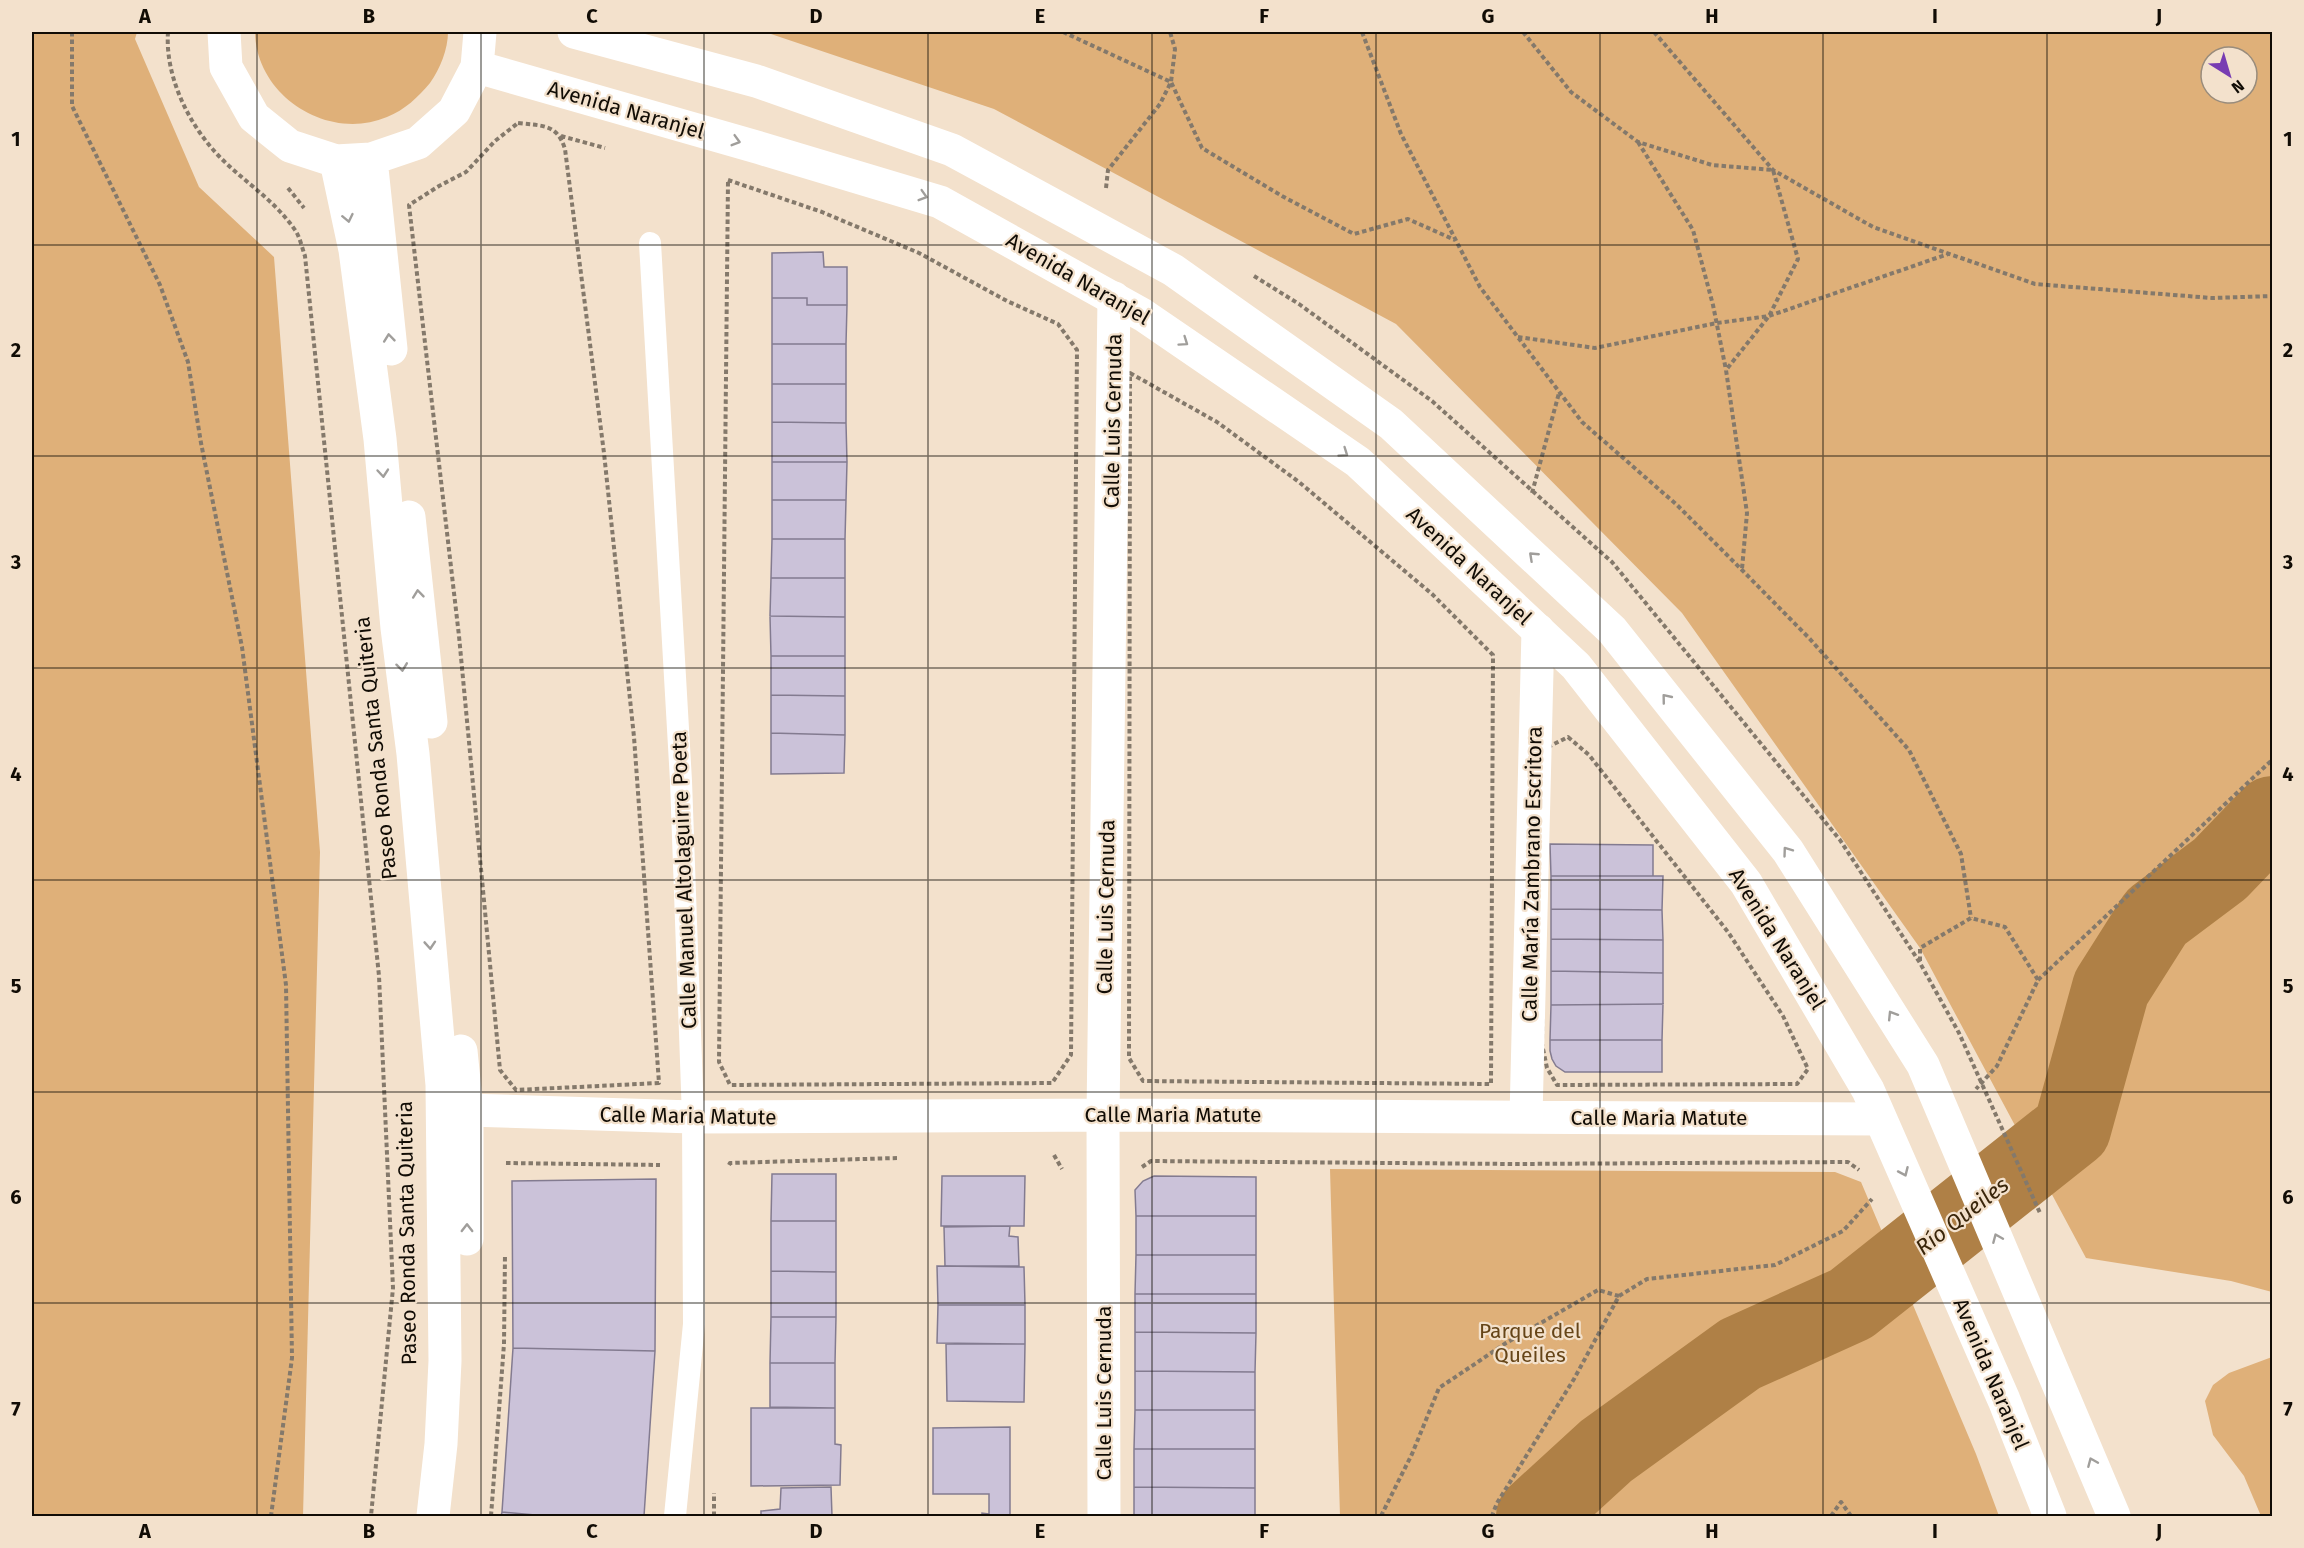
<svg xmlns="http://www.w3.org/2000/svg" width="2304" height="1548" font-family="'Fira Sans',sans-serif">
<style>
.green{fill:#dfb079;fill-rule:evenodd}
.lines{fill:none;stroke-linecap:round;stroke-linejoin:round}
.river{stroke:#af8046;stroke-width:78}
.building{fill:#cbc2d9;stroke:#837b90;stroke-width:1.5}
.path{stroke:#84796b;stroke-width:4;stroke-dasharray:4.5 3;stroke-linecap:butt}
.service{stroke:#fff;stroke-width:22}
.minor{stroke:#fff;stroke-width:33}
.tertiary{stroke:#fff;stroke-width:33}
.oneway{stroke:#a09e9b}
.grid{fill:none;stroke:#110c05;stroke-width:1.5;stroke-opacity:0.55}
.labels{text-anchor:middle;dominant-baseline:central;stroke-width:4.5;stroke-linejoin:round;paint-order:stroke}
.street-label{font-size:21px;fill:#110c05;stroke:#f3e1cc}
.park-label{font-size:21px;fill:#664518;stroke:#f3e1cc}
.water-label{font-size:22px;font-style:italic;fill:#39250a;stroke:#f3e1cc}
.neatline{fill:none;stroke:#110c05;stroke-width:2}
.grid-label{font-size:20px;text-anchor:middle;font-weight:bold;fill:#110c05}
</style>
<rect width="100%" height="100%" fill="#f3e1cc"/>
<path class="green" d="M32,32H137L135,39L199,187L274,257L320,852L303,1516H32Z
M255,32H448C448,49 440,69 430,83C418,97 405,110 387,117C328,142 256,96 255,32Z
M765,32H2272V1292L2231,1281L2086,1258L1920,948L1682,613L1396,324L994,109ZM2211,57H2247V93H2211Z
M1330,1169L1835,1172L1861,1182L1976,1454L1999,1516H1340Z
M2272,1357V1516H2261L2244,1476L2213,1435L2205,1401L2213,1385L2229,1373Z"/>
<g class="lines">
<path class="river" d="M1535,1516L1606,1451L1740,1354L1851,1304L2072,1129L2111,988L2156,917L2220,869L2272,815"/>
</g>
<path class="building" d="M823,252L824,267H847V305H807V298H772V253Z
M772,298H807V305H847L846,344H772Z
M772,344H846V384H772Z
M772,384H846V423L772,422Z
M772,422L846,423L847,462H772Z
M772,462H847L846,500H772Z
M772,500H846L845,539H772Z
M772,539H845V578H771Z
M771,578H845V617L770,616Z
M770,616L845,617V656H771Z
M771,656H845V696L771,695Z
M771,695L845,696V735L771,733Z
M771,733L845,735L844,773L771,774Z
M1550,844L1653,845V876H1551Z
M1551,876H1663L1662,910L1551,909Z
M1551,909L1662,910L1663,940L1551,939Z
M1551,939L1663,940V973L1551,971Z
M1551,971L1663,973V1004L1551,1005Z
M1663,1004L1662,1040H1550L1551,1005Z
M1550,1040H1662V1072H1565L1556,1066L1552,1059L1550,1051Z
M772,1174H836V1221H771Z
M942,1176H1025L1024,1226H941Z
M1154,1176L1256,1177V1216H1136L1135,1190L1143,1181Z
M656,1179L655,1351L513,1348L512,1181Z
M1136,1216H1256V1255H1136Z
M771,1221H836V1272L771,1271Z
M1010,1226L1009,1236L1018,1237L1019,1266H945L944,1227Z
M1136,1255H1256V1294H1135Z
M937,1266L1024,1267L1025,1305H938Z
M771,1271L836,1272V1317H771Z
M1135,1294H1256V1333L1135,1332Z
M938,1305H1025V1344L937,1343Z
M771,1317H836L835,1363H770Z
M1135,1332L1256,1333L1255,1372L1135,1371Z
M946,1344H1025L1024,1402L947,1401Z
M513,1348L655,1351L644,1516H546L502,1512Z
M770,1363H835V1408L770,1407Z
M1135,1371L1255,1372V1410H1135Z
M751,1408H835V1444L841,1445L840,1485L751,1486Z
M1135,1410H1255V1449H1134Z
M1010,1427V1516H982V1513L989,1514V1494H933V1428Z
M1134,1449H1255V1488L1134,1487Z
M831,1487L832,1516H761V1511L780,1509L781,1488Z
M1134,1487L1255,1488V1516H1134Z
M502,1512L546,1516H501Z"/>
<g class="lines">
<path class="path" d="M72,32V106L160,285L188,362L201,443L242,647L286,985L292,1358L271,1516
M168,32C165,75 187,121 216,153C241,180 274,199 295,230C300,237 302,248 305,256L379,976L393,1288L371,1516
M1063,32L1171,82L1202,148L1282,196L1354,234L1408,219L1455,240
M1362,32L1401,134L1480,287L1582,422L1677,505L1742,570L1809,638L1909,750L1961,854L1971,918
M1523,32L1571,92L1638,142L1712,165L1773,170L1798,259L1769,316L1726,370L1747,513L1742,569
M1654,32L1773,170L1873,227L2035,284L2212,298L2272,296
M518,123C541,126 557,123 565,149L604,453L634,737L659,1083L516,1090L500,1070L459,636L409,205L439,186L466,172L495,141Z
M561,136L605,148
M1638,142L1693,230L1713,305L1726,370
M728,180L822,212L919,253L1007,301L1058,324L1077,350L1071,1055L1052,1083L730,1085L719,1062Z
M288,188L304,208
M1106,188L1108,170L1160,104L1171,82L1175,49L1170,32
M1254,276L1299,304L1432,401L1612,562L1840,840L1920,963L1959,1033L2040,1213
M1518,337L1595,348L1717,323L1769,316L1948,254
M1130,373L1217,422L1299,482L1432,594L1493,655L1491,1084L1143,1081L1129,1058Z
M1532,493L1559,393
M1568,737L1589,755L1728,932L1783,1016L1808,1069L1797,1084L1557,1085L1547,1068L1542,1044L1546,748Z
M1920,961V948L1971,918L2005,927L2038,980L1997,1066L1976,1089
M2038,980L2272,760
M1054,1155L1062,1169
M506,1163L660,1165
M729,1165L730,1163L897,1158
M1142,1167L1151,1161L1515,1164L1848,1162L1859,1170
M1619,1296L1647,1279L1775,1265L1843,1231L1872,1199
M491,1516L504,1344L505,1254
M714,1516V1493
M1381,1516L1412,1454L1439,1388L1506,1343L1598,1290L1619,1296L1574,1379L1497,1503L1492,1516
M1831,1516L1841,1502L1851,1516"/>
<path class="service" d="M650,243L681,781L693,1117L694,1324L675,1516"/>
<path class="minor" d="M467,1110L693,1117L1103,1115L1880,1119
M1526,1117L1538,630
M1104,1516L1103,1115L1114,298"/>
<path class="tertiary" d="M224,32L226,67L254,117L290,146L336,161L371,159L418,143L454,111L477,67L480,32
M574,32L756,81L952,150L1173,270L1391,424L1612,630L1788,851L1923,1065L2114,1516
M477,67L760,148L940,202L1143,315L1358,462L1576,666L1746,883L1868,1090L2004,1400L2050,1516
M371,159L391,349
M336,161L355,250L380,439L397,628L413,754L442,1085L445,1361L441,1444L433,1516
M409,517L431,722
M461,1051L467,1110V1239"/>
</g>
<defs><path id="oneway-chevron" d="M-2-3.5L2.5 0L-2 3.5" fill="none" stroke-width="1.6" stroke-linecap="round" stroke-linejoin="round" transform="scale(1.5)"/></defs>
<g class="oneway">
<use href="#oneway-chevron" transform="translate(736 141) rotate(16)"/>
<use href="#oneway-chevron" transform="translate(923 196) rotate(17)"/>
<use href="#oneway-chevron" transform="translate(348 218) rotate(78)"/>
<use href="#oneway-chevron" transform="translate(389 338) rotate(-96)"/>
<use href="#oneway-chevron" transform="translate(1184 342) rotate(35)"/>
<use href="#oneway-chevron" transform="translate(1344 453) rotate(35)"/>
<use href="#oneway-chevron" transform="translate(383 473) rotate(85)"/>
<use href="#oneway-chevron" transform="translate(1533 556) rotate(-137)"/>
<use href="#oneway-chevron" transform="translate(418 594) rotate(-96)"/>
<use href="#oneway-chevron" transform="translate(402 667) rotate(83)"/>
<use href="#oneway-chevron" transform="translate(1666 698) rotate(-129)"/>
<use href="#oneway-chevron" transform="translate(1787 851) rotate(-126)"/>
<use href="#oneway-chevron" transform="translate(430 945) rotate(86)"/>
<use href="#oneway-chevron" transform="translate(1892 1015) rotate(-122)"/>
<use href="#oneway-chevron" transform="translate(1904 1172) rotate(66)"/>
<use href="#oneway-chevron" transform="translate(467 1228) rotate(-90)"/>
<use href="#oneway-chevron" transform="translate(1997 1238) rotate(-113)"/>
<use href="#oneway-chevron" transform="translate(2092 1462) rotate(-113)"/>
</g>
<path class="grid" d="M257,32V1516M481,32V1516M704,32V1516M928,32V1516M1152,32V1516M1376,32V1516M1600,32V1516M1823,32V1516M2047,32V1516M32,245H2272M32,456H2272M32,668H2272M32,880H2272M32,1092H2272M32,1303H2272"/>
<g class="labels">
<g class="street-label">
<text transform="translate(626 110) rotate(16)">Avenida Naranjel</text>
<text transform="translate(1078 279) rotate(30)">Avenida Naranjel</text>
<text transform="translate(1113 421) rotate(-89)">Calle Luis Cernuda</text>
<text transform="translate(1469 566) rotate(43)">Avenida Naranjel</text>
<text transform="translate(376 748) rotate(-96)">Paseo Ronda Santa Quiteria</text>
<text transform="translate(1532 874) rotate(-89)">Calle María Zambrano Escritora</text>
<text transform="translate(684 880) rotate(-92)">Calle Manuel Altolaguirre Poeta</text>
<text transform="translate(1106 907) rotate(-89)">Calle Luis Cernuda</text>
<text transform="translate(1777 939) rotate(58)">Avenida Naranjel</text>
<text x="1173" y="1115">Calle Maria Matute</text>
<text transform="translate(688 1116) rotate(1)">Calle Maria Matute</text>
<text x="1659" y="1118">Calle Maria Matute</text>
<text transform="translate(407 1233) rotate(-91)">Paseo Ronda Santa Quiteria</text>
<text transform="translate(1991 1374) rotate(67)">Avenida Naranjel</text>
<text transform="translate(1104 1393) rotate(-90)">Calle Luis Cernuda</text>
</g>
<g class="park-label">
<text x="1530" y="1331">Parque del<tspan x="1530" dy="24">Queiles</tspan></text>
</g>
<g class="water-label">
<text transform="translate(1962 1216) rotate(-38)">Río Queiles</text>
</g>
</g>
<rect width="2304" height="1548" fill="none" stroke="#f3e1cc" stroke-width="66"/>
<g transform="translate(2229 75) rotate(143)"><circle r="28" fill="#f3e1cc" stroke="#998c7c" stroke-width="1.5"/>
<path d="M0-4.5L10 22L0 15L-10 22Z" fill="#783cb2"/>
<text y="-9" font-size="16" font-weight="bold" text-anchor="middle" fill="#110c05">N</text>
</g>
<rect x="33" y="33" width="2238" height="1482" class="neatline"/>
<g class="grid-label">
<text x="145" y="23">A</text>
<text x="369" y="23">B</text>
<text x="592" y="23">C</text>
<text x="816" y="23">D</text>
<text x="1040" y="23">E</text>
<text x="1264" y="23">F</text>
<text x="1488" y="23">G</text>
<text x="1712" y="23">H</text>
<text x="1935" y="23">I</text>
<text x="2159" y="23">J</text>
<text x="16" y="146">1</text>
<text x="2288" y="146">1</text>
<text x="16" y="357">2</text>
<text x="2288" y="357">2</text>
<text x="16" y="569">3</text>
<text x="2288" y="569">3</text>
<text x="16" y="781">4</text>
<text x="2288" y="781">4</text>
<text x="16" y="993">5</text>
<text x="2288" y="993">5</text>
<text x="16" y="1204">6</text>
<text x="2288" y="1204">6</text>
<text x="16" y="1416">7</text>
<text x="2288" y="1416">7</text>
<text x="145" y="1538">A</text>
<text x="369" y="1538">B</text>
<text x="592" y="1538">C</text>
<text x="816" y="1538">D</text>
<text x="1040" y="1538">E</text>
<text x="1264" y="1538">F</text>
<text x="1488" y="1538">G</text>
<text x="1712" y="1538">H</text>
<text x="1935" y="1538">I</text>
<text x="2159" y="1538">J</text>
</g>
</svg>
